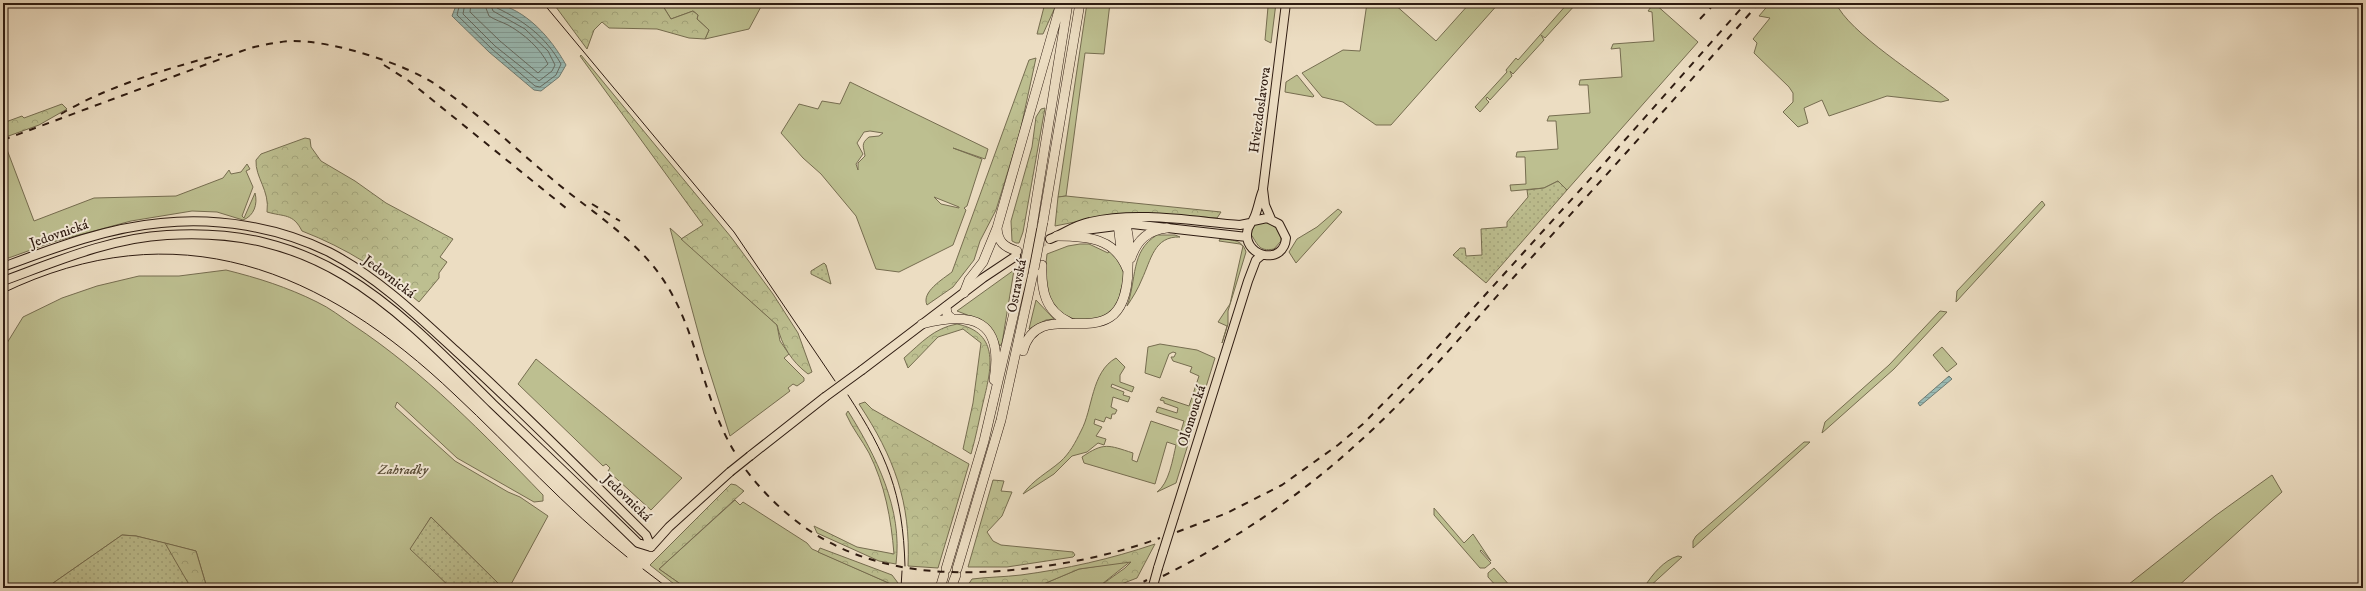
<svg xmlns="http://www.w3.org/2000/svg" width="2366" height="591" font-family="'IM FELL DW Pica',serif">
<style>
.green{fill:#bdbf90;stroke:#766d50;fill-rule:evenodd}
.forest{fill:url(#forest-crowns);stroke:#766d50}
.park{fill:url(#park-dots);stroke:#766d50}
.water{fill:url(#water-rules);stroke:#6e7b73}
.lines{fill:none;stroke-linecap:round;stroke-linejoin:round}
.shore{stroke:#646b63;stroke-width:1}
.major-tunnel{stroke:#c6b69f;stroke-width:8;stroke-dasharray:8 4;stroke-linecap:butt}
.major-casing{stroke:#2e1b11;stroke-width:10}
.highway-casing{stroke:#2e1b11;stroke-width:10}
.major{stroke:#ecddc2;stroke-width:8}
.highway{stroke:#ecddc2;stroke-width:9}
.tram{stroke:#2e1b11;stroke-width:1}
.rail{stroke:#2e1b11;stroke-width:2;stroke-dasharray:7 7;stroke-linecap:butt}
.major-bridge-casing{stroke:#2e1b11;stroke-width:10;stroke-linecap:butt}
.highway-bridge-casing{stroke:#2e1b11;stroke-width:10;stroke-linecap:butt}
.major-bridge{stroke:#ecddc2;stroke-width:8}
.highway-bridge{stroke:#ecddc2;stroke-width:9}
.labels{text-anchor:middle;dominant-baseline:central;stroke-width:4;stroke-linejoin:round;paint-order:stroke}
.street-label{font-size:14px;fill:#2e1b11;stroke:#f3e9d7}
.park-label{font-size:14px;font-style:italic;fill:#594c37;stroke:#f3e9d7}
</style>
<defs>
<pattern id="forest-crowns" width="20" height="18" patternUnits="userSpaceOnUse"><rect width="20" height="18" fill="#bdbf90"/><path d="M2 6a3 3 0 1 1 6 0M12 15a3 3 0 1 1 6 0" fill="none" stroke="#a3a47b"/></pattern>
<pattern id="park-dots" width="8" height="8" patternUnits="userSpaceOnUse"><rect width="8" height="8" fill="#bdbf90"/><path d="M2 2h.1M6 6h.1" fill="none" stroke="#a3a47b" stroke-width="1.8" stroke-linecap="round"/></pattern>
<pattern id="water-rules" width="6" height="5" patternUnits="userSpaceOnUse"><rect width="6" height="5" fill="#99bbb5"/><path d="M0 2.5h6" fill="none" stroke="#84a09b"/></pattern>
</defs>
<rect width="100%" height="100%" fill="#ecddc2"/>
<filter id="stains"><feTurbulence type="fractalNoise" baseFrequency=".005" numOctaves="4"/><feColorMatrix values="0 0 0 0 .2 0 0 0 0 .09 0 0 0 0 .02 0 0 0 .5 -.17"/></filter>
<radialGradient id="worn" r=".72"><stop offset=".6" stop-color="#630" stop-opacity="0"/><stop offset="1" stop-color="#630" stop-opacity=".3"/></radialGradient>
<path class="green" d="M661,3H763L749,29L705,39L709,30L697,19L698,15L693,11L671,19Z
M1087,3H1110L1104,54L1085,53L1066,196L1058,197Z
M1267,3H1276L1271,43L1265,40L1268,7Z
M1367,3H1393L1436,41L1470,3H1499L1391,125H1376L1343,102L1322,97L1302,73L1343,50L1360,51Z
M1568,3L1576,4L1545,38L1541,35L1544,40L1513,74L1510,71L1512,76L1490,100L1487,97L1486,99L1489,102L1480,112L1475,107L1507,72L1506,70L1516,58L1518,60Z
M1654,3L1698,42L1567,190L1558,181L1544,188L1511,191L1510,185L1526,184L1525,157H1516L1517,152L1558,149L1556,121H1547L1549,116L1590,113L1588,85H1579L1580,80L1622,77L1620,48L1611,49L1613,44L1654,41L1652,12L1648,11Z
M1770,3H1836C1848,32 1922,78 1949,100L1941,102L1887,96L1829,116L1822,100L1804,108L1808,123L1798,127L1783,112L1793,102V93L1789,87L1754,53L1757,43L1753,39L1770,18L1759,16Z
M1297,75L1314,96L1313,97L1285,92L1286,82Z
M850,82L988,149L985,159L953,148L982,159L967,206L964,208L966,210L953,245L899,272L876,269L856,216L821,174L803,158L781,133L799,104L818,109L822,101L840,104ZM870,131L883,133L879,136L869,137C860,144 864,147 865,156L858,163V170L856,164L863,154L857,143L864,132ZM934,197L959,207V208L941,204Z
M6,147L34,221L94,198L176,196L223,178L229,170L231,174L241,172L247,164L250,169L246,171L253,187L242,216L244,218L255,193C258,204 254,216 243,220L217,212L192,211L131,221L53,242L3,260V150Z
M2042,201L2045,205L1956,302L1957,291Z
M1338,209L1342,212L1296,263L1289,252L1297,239L1317,227Z
M1262,222L1269,223L1281,231V241L1274,249C1258,252 1258,244 1250,233L1256,223Z
M670,228L777,325L780,341L789,354L784,358L804,378V381L797,386L793,384L788,388L790,391L730,436L704,354Z
M1157,235H1175L1180,237C1154,236 1151,260 1142,279C1138,289 1133,297 1127,306C1137,280 1130,251 1157,235Z
M1220,239C1232,240 1242,239 1246,252L1228,311V324L1222,343L1227,326L1218,322L1230,304L1243,246L1240,244L1219,241Z
M1080,244H1089L1108,253L1110,250C1114,255 1118,260 1121,265C1125,273 1124,281 1121,289C1120,293 1120,299 1117,303C1099,336 1051,320 1045,287C1044,277 1046,264 1047,254L1068,246Z
M226,270C258,278 287,287 317,302C330,308 341,317 353,325C424,372 484,434 543,495V501L534,502L457,458L397,402L395,407L455,461L508,492L520,497L548,516L509,588H503L431,517L411,549L451,588H207L196,551L136,536L122,535L46,588H3V343H7L23,317L62,298L97,286L139,276H179Z
M1014,270L1002,343L1000,346L994,334L983,321L957,311Z
M1036,300L1054,319L1046,320L1029,329Z
M1940,311L1947,312L1894,369L1822,433L1825,422L1889,365Z
M1160,344L1197,350L1215,358L1176,483L1157,492C1169,484 1173,458 1176,445L1167,442L1155,484L1084,463L1082,457C1104,442 1108,445 1133,453L1132,460L1137,462L1151,421L1181,431L1184,421L1156,412L1158,407L1177,413L1178,408L1164,403V401L1160,400L1162,397L1189,406L1199,376L1190,372L1192,367L1173,361L1171,357H1174L1176,353L1173,352L1169,354L1160,378L1145,373L1148,347Z
M1942,347L1957,364L1947,372L1933,355Z
M1116,358L1125,367L1120,375V382L1134,387L1132,392L1112,384L1111,387L1124,392L1123,395L1130,397L1128,402L1113,397L1111,407L1117,410L1115,414H1112L1111,419L1106,417L1104,422L1095,419L1094,424L1102,427L1096,436L1106,439L1104,445L1098,443L1087,452L1072,456L1054,474L1023,494C1033,480 1047,473 1060,462C1070,453 1075,443 1081,431C1093,409 1091,372 1116,358Z
M536,359L682,478L651,510L608,471L610,468L606,464L603,466L518,384Z
M1804,442H1810L1693,548V541L1696,536Z
M2272,475L2282,492L2176,588H2124L2215,516Z
M735,500L740,505L743,502L807,543L812,549L891,584L890,588H686L659,569Z
M1434,508L1464,543L1473,534L1491,561L1481,550L1480,551L1491,563L1485,568H1480L1434,515Z
M1678,556L1682,557L1648,588L1645,586C1652,575 1664,560 1678,556Z
M1131,561L1097,588H1034L1079,569Z
M1494,568L1512,588H1498L1488,577V573Z"/>
<path class="forest" d="M553,3H661L671,19L693,11L698,15L697,19L709,30L705,39L689,38L657,29L609,28L602,22L594,30L587,49Z
M1045,3H1057L1043,34H1037Z
M581,55L731,237L773,294L798,333L812,372L808,374C791,361 782,346 777,325L681,239L703,225L580,56Z
M1036,58L1020,132L996,210L980,241L974,260L953,287L927,305C921,292 943,279 952,272L1029,60Z
M62,104L67,109L39,125L3,138V123L22,116L24,118Z
M1045,108L1023,232L1019,243H1016L1012,241L1011,221L1032,147L1036,117L1041,109Z
M305,138L310,139L311,147L321,161L355,181L386,203L453,239L440,257L447,262L439,273V278L419,302C384,272 346,248 302,231C293,213 284,217 267,212C270,190 255,178 256,160L261,154Z
M1066,196L1221,212L1217,218L1190,216H1105L1055,226L1058,197Z
M957,324C1001,333 991,370 983,403C979,420 976,437 971,454L963,449L973,403L981,343L963,329L938,337L908,368L904,358C921,343 934,328 957,324Z
M865,402L872,409L969,464L938,568L908,566C911,502 894,457 859,404Z
M848,411C876,456 903,509 896,564L879,561L817,533L814,526L857,547L894,554C891,518 885,485 869,453C862,440 852,428 846,414Z
M993,480L1004,481L1001,491L1012,492L1002,516L987,532L993,541L1001,545L1073,552L1075,555L1073,557L1007,567H968Z
M731,484L736,485L744,491L659,569L686,588H679L650,565Z
M165,543L196,551L207,588H66L155,555Z
M1155,544L1137,578L1111,588H1097L1125,568L1131,562L1079,569L1034,588H966L972,579C988,577 1004,577 1021,575C1066,569 1111,559 1155,544Z
M820,548L892,575L898,583L897,588H890L891,584L818,552Z"/>
<path class="park" d="M1558,181L1567,190L1486,283L1453,255L1460,248H1465L1466,256L1482,255L1481,229L1507,227V222L1528,197L1527,190L1544,188Z
M824,263L826,265L831,284L811,274V271Z
M431,517L503,588H451L410,549Z
M122,535L136,536L165,543L191,588H46Z"/>
<path class="water" d="M457,3C469,3 483,1 494,3C526,9 551,38 566,65L559,77L541,91L534,90L489,52L452,16Z
M1949,376L1952,379L1920,406L1918,403Z"/>
<g class="lines">
<path class="shore" d="M460,3L457,15L492,49L535,86L540,87L556,75L561,64C545,36 524,21 497,8L495,3
M465,3L463,14L495,46L539,81L552,71L555,65L548,51L525,29L493,11L490,3
M471,3L470,12L500,41L538,73L548,64C540,48 524,34 508,25C502,22 495,20 489,16L484,3"/>
<path class="major-tunnel" d="M1016,256L1050,239"/>
<g class="major-casing">
<path id="major" d="M1271,219L1265,205L1263,189L1286,3
M1253,221L1267,218L1279,224L1286,238C1284,265 1246,258 1247,234C1247,227 1250,225 1253,220C1258,211 1259,199 1263,190
M1077,231L1132,224L1247,237
M1050,239C1063,234 1075,225 1090,222C1138,211 1191,221 1240,225L1250,223
M3,267C54,248 106,228 161,223C217,217 278,227 329,252C377,277 417,315 456,351C521,410 583,473 646,535L651,547
M3,281C55,262 110,238 167,235C319,225 394,306 493,404C541,450 590,496 638,543L651,547
M862,370L983,278L1016,256
M750,456L825,397
M1174,517L1248,281L1256,260L1262,255
M651,547L669,527L730,472
M1158,568L1163,552"/>
</g>
<g class="highway-casing">
<path id="highway" d="M1043,222L1080,3
M1118,224L1122,257
M1032,227L1068,3
M997,228C998,242 1004,247 1017,251
M1057,236C1087,236 1115,238 1127,269
M1131,258C1137,240 1148,230 1167,228
M1042,265C1041,290 1045,311 1069,322
M964,293L969,280L983,262L997,228L1061,3
M946,307L947,314L951,318
M922,324C973,311 1004,320 994,380
M1023,351C1040,288 1125,368 1128,270C1128,254 1131,238 1125,224
M946,569L984,441L1023,274
M957,569L1001,420L1034,269
M940,588L944,575
M951,588L956,575"/>
</g>
<use href="#major" class="major"/>
<use href="#highway" class="highway"/>
<path class="tram" d="M543,3L734,232L835,381
M3,293C177,209 323,269 455,395C513,449 565,508 627,557
M848,395C887,455 903,493 905,566
M643,569L668,588
M901,588L902,571"/>
<path class="rail" d="M1700,19L1715,3
M384,65L409,81L566,208
M61,114C105,87 172,67 222,54
M3,140L250,48C263,45 277,42 291,41C330,40 405,63 438,86C480,115 518,151 558,184C596,215 640,242 666,284C700,338 703,403 737,456
M592,204L620,221
M746,470C817,563 911,581 1022,569C1069,564 1116,554 1160,538
M1177,532L1227,513L1282,485L1338,445L1363,424L1428,358L1601,167L1746,3
M1163,576C1235,540 1300,496 1359,442C1418,389 1469,327 1522,268C1602,180 1681,92 1759,3
M1131,588L1147,580"/>
<g class="major-bridge-casing">
<path id="major-bridge" d="M825,397L862,370
M730,472L750,456
M1163,552L1174,517
M1153,586L1158,568"/>
</g>
<g class="highway-bridge-casing">
<path id="highway-bridge" d="M1034,269L1043,222
M1023,274L1032,227"/>
</g>
<use href="#major-bridge" class="major-bridge"/>
<use href="#highway-bridge" class="highway-bridge"/>
</g>
<g class="labels">
<g class="street-label">
<text transform="translate(1260 110) rotate(-82)">Hviezdoslavova</text>
<text transform="translate(59 234) rotate(-19)">Jedovnická</text>
<text transform="translate(389 277) rotate(37)">Jedovnická</text>
<text transform="translate(1017 286) rotate(-79)">Ostravská</text>
<text transform="translate(1192 416) rotate(-72)">Olomoucká</text>
<text transform="translate(627 498) rotate(44)">Jedovnická</text>
</g>
<g class="park-label">
<text x="403" y="470">Zahradky</text>
</g>
</g>
<rect width="2366" height="591" fill="none" stroke="#ecddc2" stroke-width="16"/>
<rect x="4" y="4" width="2358" height="583" fill="none" stroke="#2e1b11" stroke-width="2"/>
<rect x="8" y="8" width="2350" height="575" fill="none" stroke="#2e1b11"/>
<rect width="100%" height="100%" filter="url(#stains)"/>
<rect width="100%" height="100%" fill="url(#worn)"/>
</svg>
